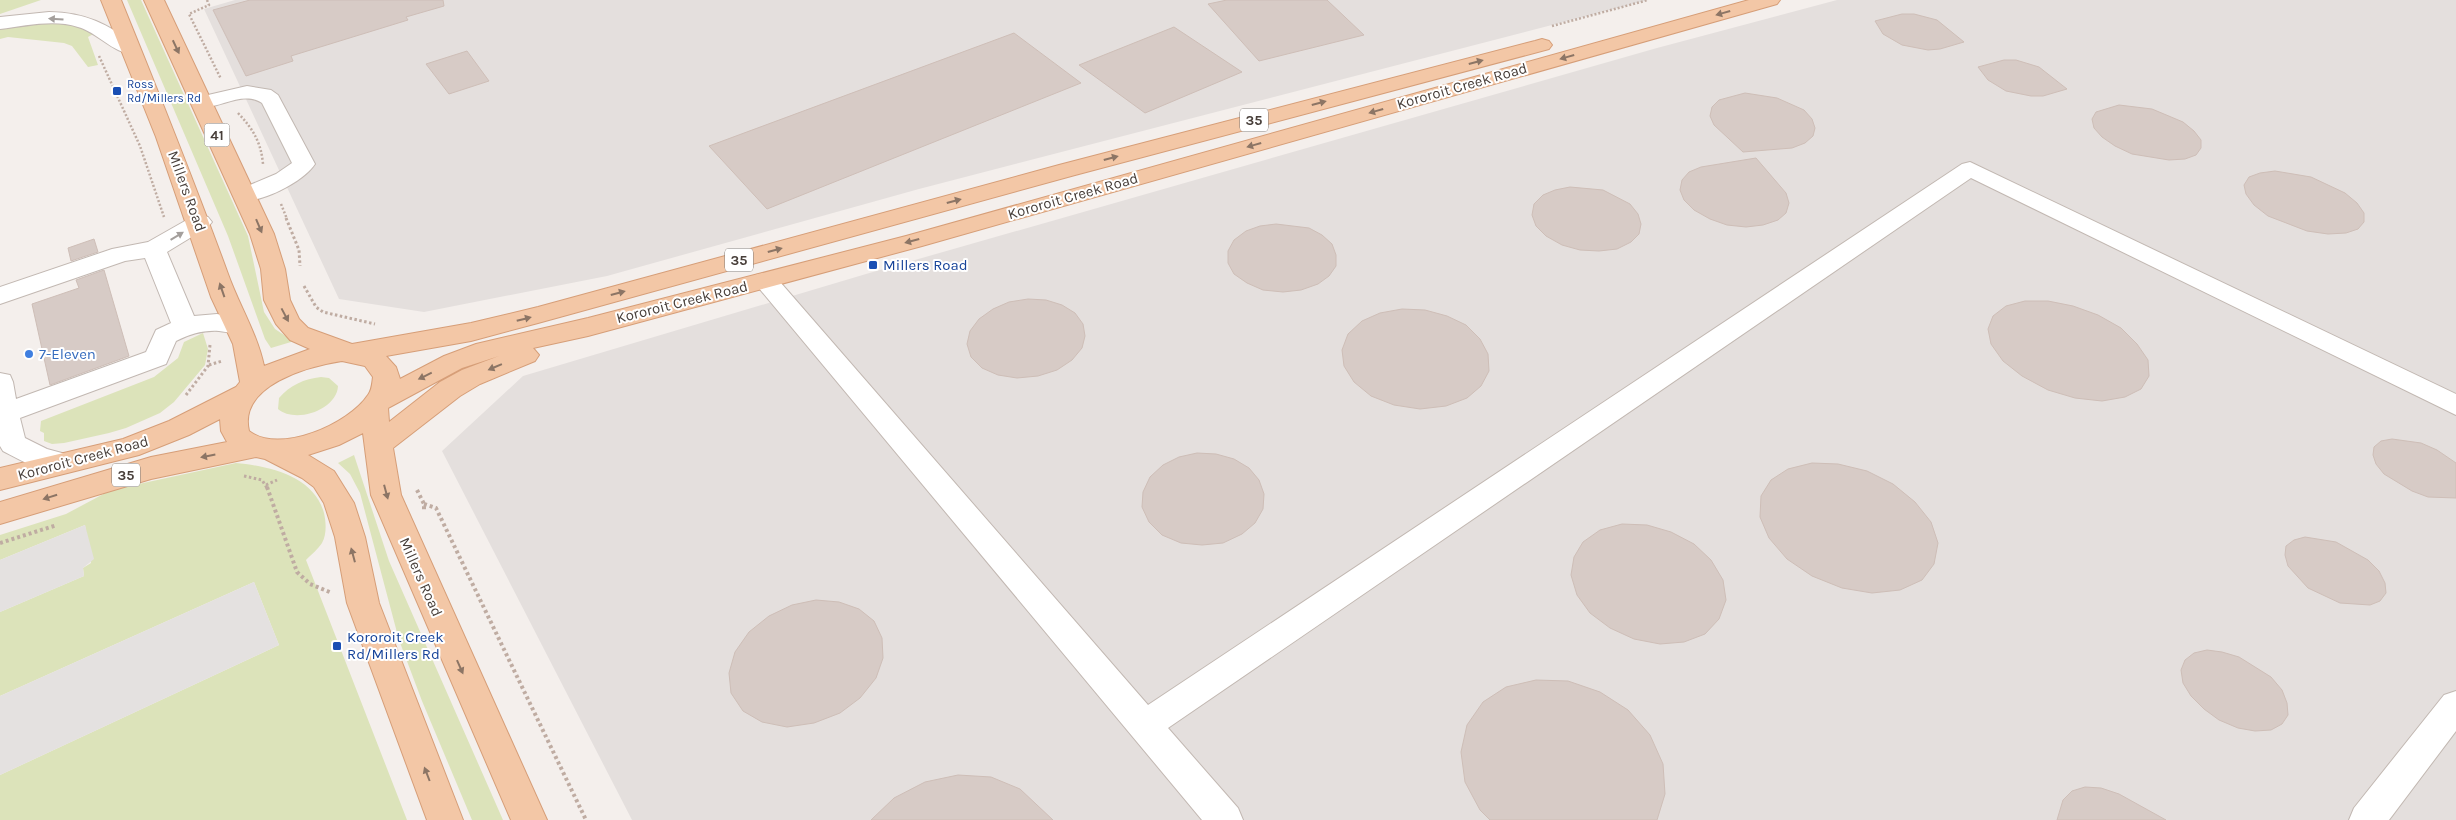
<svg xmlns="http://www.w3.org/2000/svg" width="2456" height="820" font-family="Karla,sans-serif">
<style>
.industrial{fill:#e4dfdd}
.green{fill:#dce3ba}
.parking{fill:#e4e1e0}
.building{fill:#d7cbc6;stroke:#cebeb7}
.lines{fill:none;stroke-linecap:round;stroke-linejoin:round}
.minor-casing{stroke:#c2b8b2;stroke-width:2}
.major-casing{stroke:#d69e78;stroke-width:2}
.path-far2{stroke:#bfaca2;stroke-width:2.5;stroke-dasharray:2 2;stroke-linecap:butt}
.path-far1{stroke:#bfaca2;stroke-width:3;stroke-dasharray:2.5 2.5;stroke-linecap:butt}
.path{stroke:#bfaca2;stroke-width:4;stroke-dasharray:3 3;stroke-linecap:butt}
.minor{fill:#fff;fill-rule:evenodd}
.major{fill:#f3c7a6;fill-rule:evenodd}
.oneway{fill:#8c7565}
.oneway2{fill:#a49f9c}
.transit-dot{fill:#1a4fb4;stroke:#fff;stroke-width:2}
.shop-dot{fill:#3f7fe0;stroke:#fff;stroke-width:2}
.labels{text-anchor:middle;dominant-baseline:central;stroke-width:4;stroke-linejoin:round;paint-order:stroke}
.far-transit-label{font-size:12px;fill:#164399;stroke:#fff;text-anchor:start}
.shield{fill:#fff;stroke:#7f7975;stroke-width:1}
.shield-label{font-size:14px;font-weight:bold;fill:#483f3a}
.street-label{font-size:15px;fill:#483f3a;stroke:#fff}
.transit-label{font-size:15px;fill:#164399;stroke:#fff;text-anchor:start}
.shop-label{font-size:15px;fill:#366cbe;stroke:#fff;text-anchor:start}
</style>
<rect width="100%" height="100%" fill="#f4efec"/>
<path class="industrial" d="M235,0H1648L919,189L607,276L424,312L339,299L204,9Z
M1837,0H2456V820H632L442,451L523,376L866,274L1657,48Z"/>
<path class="green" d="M0,0H41L0,14Z
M127,0H141L248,236L264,312L275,329L293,341L291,342L271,348L265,339L228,236Z
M43,23L72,24L95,33L88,37L98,65L88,67L72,46L64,43L8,37L0,39V27Z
M203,333L208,349L205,365L174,402L160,413L126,428L109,433L64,443L52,444L44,441V433L40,431L41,421L154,377L178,358L184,342Z
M321,377L329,378L338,386C337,410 295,424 278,409L279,398C290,385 304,379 321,377Z
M354,455L389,561L503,820H472L422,701L399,640L360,493L350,474L338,463Z
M236,463C269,466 314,476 324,513C326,522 327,534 322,543C318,549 311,555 306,560L407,820H0V775L279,645L254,582L0,696V612L84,576L83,568L91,563L85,525L0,560V535L66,514L111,490Z"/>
<path class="parking" d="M85,525L94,559L83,568L84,576L0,612V560Z
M254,582L279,645L0,775V696Z"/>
<path class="building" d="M250,0H443L444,6L406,17L408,20L291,56L293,61L246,76L213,10Z
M1227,0H1327L1364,35L1259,61L1208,4Z
M1902,14H1914L1937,20L1964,42L1940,49L1928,50L1902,45L1883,34L1875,21Z
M1174,27L1242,72L1145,113L1079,65Z
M1014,33L1081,83L767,209L709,146Z
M467,51L489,81L449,94L426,64Z
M2004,60H2016L2039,67L2067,89L2043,96H2031L2006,91L1988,80L1978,67Z
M1745,93L1777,98L1804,110L1812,119L1815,128L1813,136L1805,143L1792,148L1743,152L1714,125L1710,116L1712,107L1719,100Z
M2119,105L2152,109L2183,122L2194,131L2201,140V148L2196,155L2185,159L2169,160L2132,154L2115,146L2102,137L2094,128L2092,119L2096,112Z
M1756,158L1786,193L1789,203L1786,213L1778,220L1763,225L1746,227L1727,225L1710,219L1694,210L1684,200L1680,190L1682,180L1689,172L1701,167Z
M2275,171L2311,177L2345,193L2357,203L2364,213V222L2358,229L2346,233L2328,234L2307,231L2268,216L2254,205L2246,194L2244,185L2249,177L2260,173Z
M1570,187L1603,190L1630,204L1638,214L1641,224L1639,234L1631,242L1617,249L1599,251L1580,250L1562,245L1546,236L1536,226L1532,215L1534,204L1543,195L1555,190Z
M1276,224L1309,228L1322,235L1332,244L1336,255V266L1329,276L1318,284L1301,290L1283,292L1263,290L1247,283L1234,274L1228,263V251L1234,240L1246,231L1260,226Z
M94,239L98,252L71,261L68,248Z
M104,270L129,356L50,385L32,304L79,288L76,280Z
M1028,299L1046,300L1062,305L1075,313L1083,324L1085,336L1082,348L1072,360L1057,370L1038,376L1017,378L998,375L982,368L971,357L967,344L970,331L979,319L993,309L1009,302Z
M2025,301H2048L2073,306L2098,315L2121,328L2137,344L2148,360L2149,376L2141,389L2125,397L2102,401L2075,398L2048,390L2022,376L2003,361L1991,344L1988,329L1993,316L2006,306Z
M1402,309L1425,310L1447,316L1466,325L1480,339L1488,354L1489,371L1481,386L1467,398L1446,406L1420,409L1394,405L1371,396L1354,382L1344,366L1342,350L1348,334L1362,321L1380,313Z
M2392,439L2421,443L2437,450L2456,463V498L2428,497L2412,491L2384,474L2376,464L2373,455L2374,447L2381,441Z
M1197,453L1216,454L1234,459L1249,468L1259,480L1264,494L1263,509L1255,523L1242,534L1223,543L1202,545L1181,543L1162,535L1149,522L1142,507L1143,492L1150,477L1163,465L1179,457Z
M1812,463L1838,464L1867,471L1893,484L1915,502L1931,522L1938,543L1934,564L1922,580L1900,590L1872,593L1842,588L1812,576L1787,559L1769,538L1760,517L1761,496L1771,480L1788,469Z
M1622,524L1647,525L1671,532L1694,544L1711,560L1723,580L1726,600L1719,619L1705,634L1684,642L1660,644L1634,639L1610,628L1590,613L1577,595L1571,575L1574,557L1583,542L1600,530Z
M2305,537L2336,542L2368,560L2379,571L2385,583L2386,593L2380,601L2370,605L2340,603L2308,588L2288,566L2285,555L2286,546L2294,540Z
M816,600L839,602L859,609L874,621L882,638L883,658L876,678L860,698L840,713L814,723L787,727L762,722L743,711L731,693L729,673L735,652L749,632L769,616L792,605Z
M2207,650L2222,652L2239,657L2271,677L2282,690L2287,703L2288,715L2282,724L2271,730L2255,731L2238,728L2219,720L2204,709L2191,696L2183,683L2181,670L2185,660L2194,653Z
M1536,680L1568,681L1600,692L1628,710L1650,735L1663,764L1665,794L1657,820H1490L1480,810L1465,782L1461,752L1467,725L1483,702L1506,687Z
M958,775L991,777L1020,789L1053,820H871L894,798L925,782Z
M2085,787L2101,788L2119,794L2166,820H2057L2063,800L2072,791Z"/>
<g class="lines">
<g class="minor-casing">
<path id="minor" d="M49,12C88,13 106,24 137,45L140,49L137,53C117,58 98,32 78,27C54,19 25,26 0,29V17Z
M247,86L271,90L278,95L315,164C303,182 259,205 238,200L234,195L238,190L276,174L292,163L262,103C241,89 217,112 195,106L191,102L195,98Z
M1970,162L2456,394V415L1971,178L1168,728L1238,808L1243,820H1202L753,281L756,275L765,273L774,275L1148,705L1962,164Z
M200,215L208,217L212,222L208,227L167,252L194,316L217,314L246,320L250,326L246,332C236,335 229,332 219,331C203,330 190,334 176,341L166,364L20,418L25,438L47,449L73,456L77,463L73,470C49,478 24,462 3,451L0,446V373L10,375L13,382L16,399L146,352L156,330L171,323L145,258L125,261L0,304V287L112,249L148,242L192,217Z
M2456,691V731L2389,820H2349L2354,808L2444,695Z"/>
</g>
<g class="major-casing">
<path id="major" d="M101,0H121C158,91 194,181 228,274C239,305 257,333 264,366L310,349L290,340L276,324L264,300L261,269L250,234L144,0H164L274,234L285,269L290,300L299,319L308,328L352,344L471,323L538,307L1059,165L1535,41L1542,39L1549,41L1552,45L1549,49L1075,175L538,323L471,341L386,356L396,367L400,379L444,356L476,344L588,318L906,236L1749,0H1780L1777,4L922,246L588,336L533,348L539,355L535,361L480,384L460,396L393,448L401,495L547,820H511L371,495L363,433L339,445L308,455L334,471L354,503L365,537L379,603L463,820H427L347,603L335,537L324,503L314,487L302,478L265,459L256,457L151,479L0,524V502L151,457L227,442L221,431L220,419L189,435L139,455L0,490V468L123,439L169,421L236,387L240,382L233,344L211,297L156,137ZM499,356L462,370L440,382L389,422L388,408L462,368ZM342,361L365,366L373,377C372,384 372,390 368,395C349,424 279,455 249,431C238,385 309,366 342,361Z"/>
</g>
<path class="path-far2" d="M207,0L209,5L189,14L221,79
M1552,26L1648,0
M99,56L140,146L164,217
M238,113C253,129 261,142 263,164
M281,204L287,219"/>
<path class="path-far1" d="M286,218L299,250L300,266
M304,286L316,307L323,312L375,324
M209,365L222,361
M186,395L208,366L210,345
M244,476L262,480L267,488
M266,485L277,480"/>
<path class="path" d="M267,487L297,572L310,584L332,593
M417,490L424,504V510
M424,504L436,508L586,820
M0,543L57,525"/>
<use href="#minor" class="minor"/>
<use href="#major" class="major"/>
</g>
<defs><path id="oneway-solid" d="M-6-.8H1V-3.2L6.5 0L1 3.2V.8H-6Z" transform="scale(1.25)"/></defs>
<g class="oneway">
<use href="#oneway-solid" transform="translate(1723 13) rotate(164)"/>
<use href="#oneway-solid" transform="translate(176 47) rotate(65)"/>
<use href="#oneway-solid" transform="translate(1567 57) rotate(164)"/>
<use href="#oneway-solid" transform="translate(1476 62) rotate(-15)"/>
<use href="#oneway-solid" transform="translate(1319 103) rotate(-15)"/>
<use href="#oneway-solid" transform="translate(1376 111) rotate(164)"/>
<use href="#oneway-solid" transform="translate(1254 145) rotate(164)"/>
<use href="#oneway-solid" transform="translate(1111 158) rotate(-15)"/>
<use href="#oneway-solid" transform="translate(954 201) rotate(-15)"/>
<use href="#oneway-solid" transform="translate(259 226) rotate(67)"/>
<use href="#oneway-solid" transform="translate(912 241) rotate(165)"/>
<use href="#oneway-solid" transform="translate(775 250) rotate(-15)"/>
<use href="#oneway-solid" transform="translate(222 290) rotate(-109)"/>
<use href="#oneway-solid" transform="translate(618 293) rotate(-15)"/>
<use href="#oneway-solid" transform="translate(285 315) rotate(62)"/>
<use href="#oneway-solid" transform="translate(524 319) rotate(-14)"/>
<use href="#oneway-solid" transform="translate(495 367) rotate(157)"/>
<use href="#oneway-solid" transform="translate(425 376) rotate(154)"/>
<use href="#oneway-solid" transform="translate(208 456) rotate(169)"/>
<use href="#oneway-solid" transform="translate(386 492) rotate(75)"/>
<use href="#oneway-solid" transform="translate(50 497) rotate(162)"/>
<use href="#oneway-solid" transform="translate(353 555) rotate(-105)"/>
<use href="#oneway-solid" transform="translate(460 667) rotate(66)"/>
<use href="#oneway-solid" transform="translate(427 774) rotate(-111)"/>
</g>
<g class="oneway2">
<use href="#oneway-solid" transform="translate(56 19) rotate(-176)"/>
<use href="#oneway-solid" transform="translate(177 236) rotate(-31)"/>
</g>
<g class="transit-dot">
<rect x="112" y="86" width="10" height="10" rx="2.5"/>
<rect x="868" y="260" width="10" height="10" rx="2.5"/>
<rect x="332" y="641" width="10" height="10" rx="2.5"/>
</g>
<circle class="shop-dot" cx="29" cy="354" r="5"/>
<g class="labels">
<g class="far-transit-label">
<text x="127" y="84">Ross<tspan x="127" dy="14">Rd/Millers Rd</tspan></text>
</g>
<g class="shield">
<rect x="1240" y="108.5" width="28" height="23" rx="4"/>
<rect x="204.5" y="123.5" width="25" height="23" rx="4"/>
<rect x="725" y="248.5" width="28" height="23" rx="4"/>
<rect x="112" y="463.5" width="28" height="23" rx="4"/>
</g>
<g class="shield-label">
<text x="1254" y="120">35</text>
<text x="217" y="135">41</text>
<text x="739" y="260">35</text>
<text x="126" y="475">35</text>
</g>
<g class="street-label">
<text transform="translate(1462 86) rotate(-16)">Kororoit Creek Road</text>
<text transform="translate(187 191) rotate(70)">Millers Road</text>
<text transform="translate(1073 196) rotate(-16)">Kororoit Creek Road</text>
<text transform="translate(682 302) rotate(-14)">Kororoit Creek Road</text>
<text transform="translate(83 458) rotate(-15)">Kororoit Creek Road</text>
<text transform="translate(421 577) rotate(66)">Millers Road</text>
</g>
<g class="transit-label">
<text x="883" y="265">Millers Road</text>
<text x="347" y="637">Kororoit Creek<tspan x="347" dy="17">Rd/Millers Rd</tspan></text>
</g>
<g class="shop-label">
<text x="39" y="354">7-Eleven</text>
</g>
</g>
</svg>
